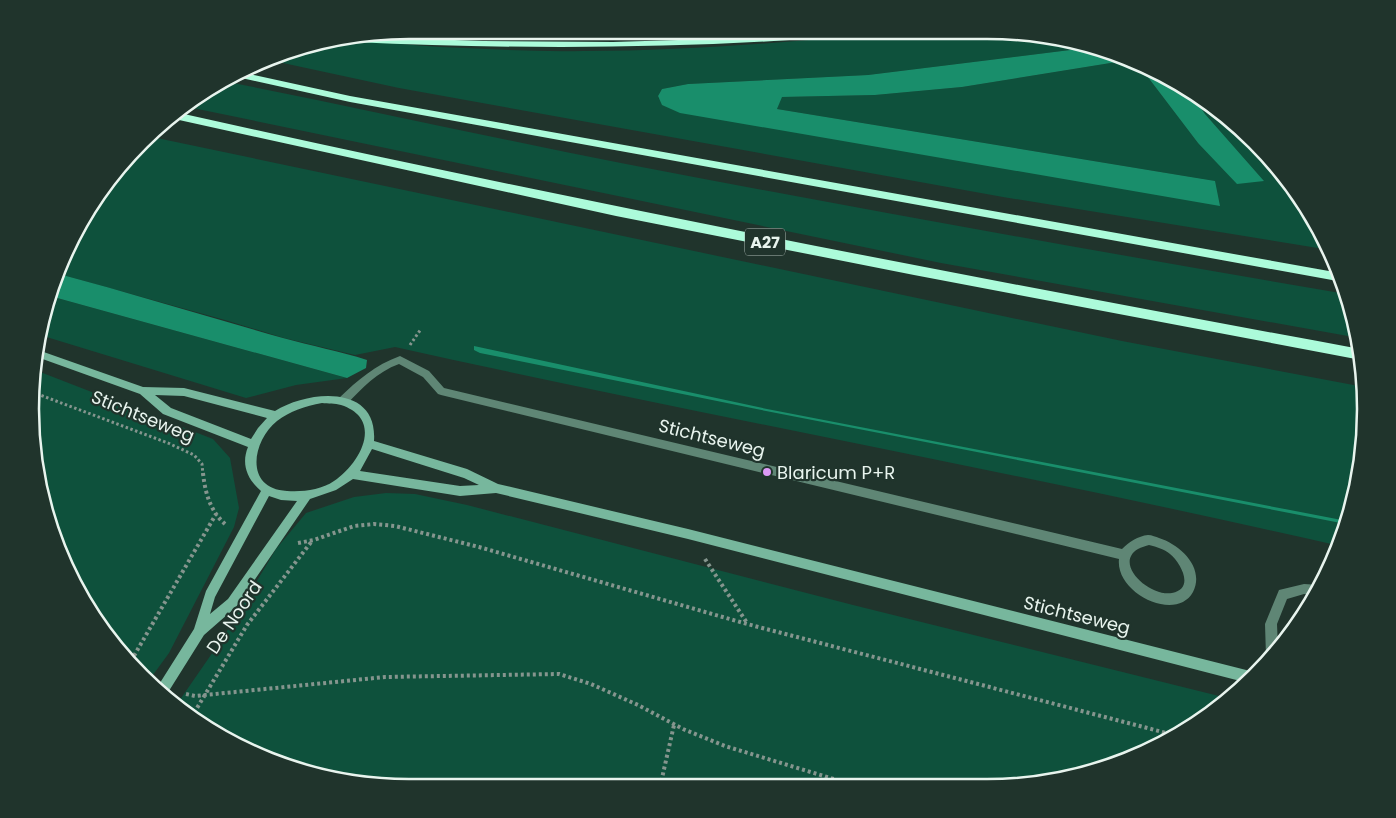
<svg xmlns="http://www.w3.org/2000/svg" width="1396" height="818" font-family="Poppins,sans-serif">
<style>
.green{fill:#0e513c}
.water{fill:#198e6b}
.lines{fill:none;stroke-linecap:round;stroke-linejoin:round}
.path-far1{stroke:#85958e;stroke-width:3;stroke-dasharray:2.5 2.5;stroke-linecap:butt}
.path{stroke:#85958e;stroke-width:4;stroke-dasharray:3 3;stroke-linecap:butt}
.lane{fill:#5f8675;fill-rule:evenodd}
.secondary{fill:#77b79d;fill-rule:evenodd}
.highway{fill:#acfbda;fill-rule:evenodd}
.poi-dot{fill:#dc99f5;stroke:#20342c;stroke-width:2}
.labels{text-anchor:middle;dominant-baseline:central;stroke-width:4.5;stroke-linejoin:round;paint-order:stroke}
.shield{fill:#20342c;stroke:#acbab4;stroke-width:1}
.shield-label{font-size:16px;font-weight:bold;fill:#e8f4ee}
.street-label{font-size:18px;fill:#e8f4ee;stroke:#20342c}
.poi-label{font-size:18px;fill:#e8f4ee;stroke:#20342c;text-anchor:start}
.rim{fill:none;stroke:#e8f4ee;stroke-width:2.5}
</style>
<rect width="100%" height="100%" fill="#20342c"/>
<path class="green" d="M446,30H699L593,33Z
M911,31H1012L1094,47L868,75L688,84L662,89L658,96L659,99L1215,181L777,109L781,97L875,95L962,87L1123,61L1139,67L1144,72L1198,143L1264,181L1205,114L1188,89L1197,94L1255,141L1302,198L1330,250L1003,197L399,88L269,60C320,32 384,44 440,47C488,49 535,52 583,51C693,51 802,41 911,31Z
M228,82C361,108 493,138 626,164C866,210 1106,253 1346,294L1359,338L941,263L183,106Z
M152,137L1122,341L1364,387L1366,409L1359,483L1340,546C1026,474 709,417 395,347L355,355L284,338L225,320L59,274L94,198Z
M50,296L347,378L296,385L246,398L40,335L43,311Z
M35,370L213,439L230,458L239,508L234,527L169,653L150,679L108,640L50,531L30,409Z
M386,493L415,494L467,505L853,605L1227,698L1177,737L1109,768L1012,787H384L287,768L199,724L177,704L224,636L276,549L306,513L354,497Z"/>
<path class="water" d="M1094,47L1109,50L1188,89L1205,114L1264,181L1237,184L1198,143L1144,72L1139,67L1123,61L962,87L875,95L782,97L777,109L1215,181L1220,206L680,113L662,105L658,96L662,89L688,84L868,75Z
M59,274C134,294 208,317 283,338C311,346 340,351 367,360L366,368L347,378L50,296Z
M474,346L767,409L1347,521L1346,524L766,411L480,353L474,350Z"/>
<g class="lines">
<path class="path-far1" d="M410,345L421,329
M32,392L168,443L194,455L202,464L203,475"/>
<path class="path" d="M203,473C205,492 210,511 225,524
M298,543L314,540L354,526L374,524L395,526L479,547L747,624L1178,736
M705,559L747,623
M131,661L216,514
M186,694L195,696L385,677L559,674L591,684L638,705L683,729L725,746L860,787
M191,718L247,625L312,541
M660,787L674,725"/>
<path class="lane" d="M400,356L429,371L444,388L1122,549C1129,542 1138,536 1148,535C1152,535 1156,537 1159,538C1181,545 1205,568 1193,592C1176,623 1115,593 1119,559L441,395L438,394L423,377L399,364C377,372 362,388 347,404H339L338,401L339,398C358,380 375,365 400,356ZM1149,545C1157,547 1164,549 1170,554C1181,563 1195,589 1172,593C1150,597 1113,564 1138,549C1141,547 1146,546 1149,545Z
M1304,584L1320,585L1315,595L1304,594L1287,599L1277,624L1278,649L1268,660L1266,656L1265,624L1279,590Z"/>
<path class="secondary" d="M38,350L143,387L184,388L275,411C309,390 378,384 374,441L467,469L498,484L688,529L1258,673L1248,683L688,539L496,493L460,496L353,479L336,490L310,499L236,607L204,635L167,694L158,686L194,629L206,591L261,491C247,479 241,464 248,447L163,414L140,394L37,357ZM155,395L184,396L267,418L258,428L251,439L171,408ZM322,403C328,404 335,403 341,405C384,419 361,463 334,481C321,490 303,492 287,491C244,489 252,441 277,421C290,411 305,406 322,403ZM372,449L464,478L479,485L460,486L360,471ZM269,496L281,500L297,501L228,599L210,614L215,597Z"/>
<path class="highway" d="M842,31H877L872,34C699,49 527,50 354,42L350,40L369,37L483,41L613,42L743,38Z
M245,73L350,96L1340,273L1343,282L350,102L237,77Z
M175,112C568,200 964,276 1360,349L1361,360L914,275L616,216L170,118Z"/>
</g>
<circle class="poi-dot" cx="767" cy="472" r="5"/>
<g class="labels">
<rect class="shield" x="745" y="228.5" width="40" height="27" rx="4"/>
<g class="shield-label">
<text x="765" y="242">A27</text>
</g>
<g class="street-label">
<text transform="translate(143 416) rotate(22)">Stichtseweg</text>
<text transform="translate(712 438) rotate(14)">Stichtseweg</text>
<text transform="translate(1077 615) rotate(14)">Stichtseweg</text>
<text transform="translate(234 617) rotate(-56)">De Noord</text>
</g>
<g class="poi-label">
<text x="777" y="472">Blaricum P+R</text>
</g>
</g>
<path d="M0 0H1396V818H0ZM409 39H987A370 370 0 0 1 1357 409V409A370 370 0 0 1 987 779H409A370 370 0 0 1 39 409V409A370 370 0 0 1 409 39Z" fill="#20342c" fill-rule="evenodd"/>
<path class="rim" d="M409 39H987A370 370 0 0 1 1357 409V409A370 370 0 0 1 987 779H409A370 370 0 0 1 39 409V409A370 370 0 0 1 409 39Z"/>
</svg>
